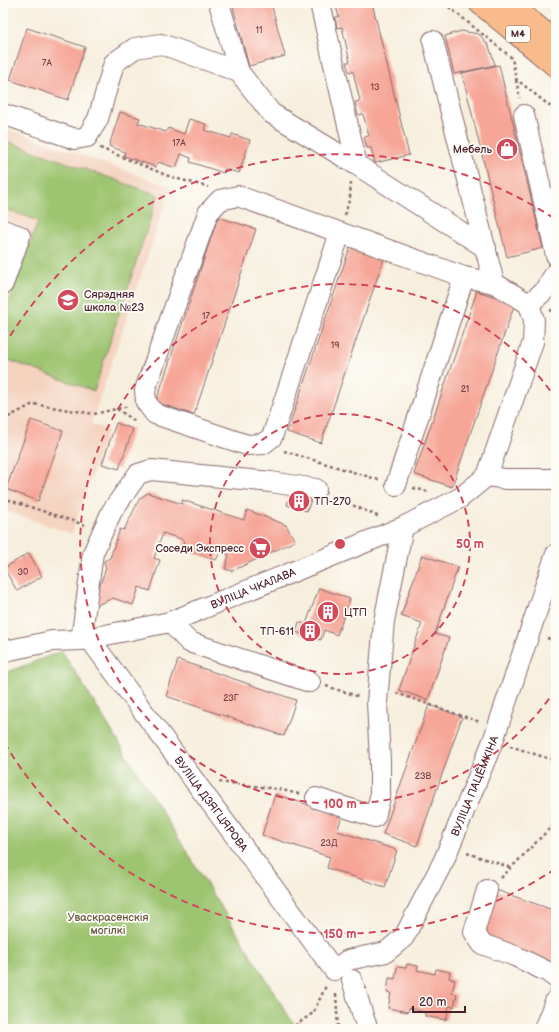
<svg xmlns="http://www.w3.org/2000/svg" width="559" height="1032" font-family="'Balsamiq Sans',sans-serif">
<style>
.built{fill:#f4d3bf}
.green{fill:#9dc46f;stroke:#74724d}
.building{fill:#f6a596}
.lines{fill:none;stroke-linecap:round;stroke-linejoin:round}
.minor-casing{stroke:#87686a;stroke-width:22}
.major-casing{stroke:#87686a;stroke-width:24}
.path{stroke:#87686a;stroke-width:2.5;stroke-dasharray:3 3;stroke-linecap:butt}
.minor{stroke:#fff;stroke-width:20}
.major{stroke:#fabb8c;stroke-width:22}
.ring{fill:none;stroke:#d1495b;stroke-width:2;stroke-dasharray:7 5}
.labels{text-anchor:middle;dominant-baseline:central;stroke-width:3.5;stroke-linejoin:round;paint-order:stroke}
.number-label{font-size:9px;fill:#754046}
.shield{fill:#fdfcf7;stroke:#806168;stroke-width:1}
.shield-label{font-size:10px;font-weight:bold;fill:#4a1f2b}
.poi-label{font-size:11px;fill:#4a1f2b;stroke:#fdfcf7;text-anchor:end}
.street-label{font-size:11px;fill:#4a1f2b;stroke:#fdfcf7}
.park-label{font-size:11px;fill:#675943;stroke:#fdfcf7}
.centre{fill:#d1495b;stroke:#fdfcf7;stroke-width:2}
.ring-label{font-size:12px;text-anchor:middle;font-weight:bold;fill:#d1495b;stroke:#fdfcf7;stroke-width:3.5;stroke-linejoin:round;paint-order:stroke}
</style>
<rect width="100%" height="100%" fill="#fdfcf7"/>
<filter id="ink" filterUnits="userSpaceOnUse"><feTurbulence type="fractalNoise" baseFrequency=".025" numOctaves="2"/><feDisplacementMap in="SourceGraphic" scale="8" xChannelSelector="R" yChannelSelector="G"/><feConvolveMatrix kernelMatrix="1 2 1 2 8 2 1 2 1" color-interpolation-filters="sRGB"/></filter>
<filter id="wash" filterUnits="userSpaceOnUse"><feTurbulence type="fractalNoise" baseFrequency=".012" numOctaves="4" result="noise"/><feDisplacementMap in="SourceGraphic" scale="16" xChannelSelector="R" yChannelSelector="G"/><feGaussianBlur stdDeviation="0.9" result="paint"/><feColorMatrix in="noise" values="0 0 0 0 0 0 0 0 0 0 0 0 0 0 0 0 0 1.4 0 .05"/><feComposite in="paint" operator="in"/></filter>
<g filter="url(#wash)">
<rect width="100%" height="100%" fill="#f7efde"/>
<path class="built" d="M3,127L171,187L91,424L107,430L72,534L3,510Z"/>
<path class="green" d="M3,140L158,195L94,391L3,358V320L38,221L3,208Z
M62,651L295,1026L296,1029H3V674Z"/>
<g id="blocks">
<path class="building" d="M232,3H271L285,56L249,66Z
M335,3H372L409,155L375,163L371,148H367L364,137L369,136L363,114L358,115L355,102L360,101L353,71L349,72L346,62H350L342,27L337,28L335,17H339Z
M27,28L85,47L68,100L10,80Z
M461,31L479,34L489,46L495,65L454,74L445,36Z
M499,65L543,248L507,257L462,73Z
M120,112L140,118L138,123L166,132L168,128L184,134L189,119L206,124L204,130L231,138L232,134L250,140L239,173L225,169L224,173L190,162L191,158L181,154L176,168L158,162L156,167L124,156L125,152L109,146Z
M218,217L256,229L194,415L156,402Z
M350,247L384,258L321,443L287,432Z
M477,291L515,303L452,487L414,474Z
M31,420L63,431L38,501L6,489Z
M116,423L133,429L119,469L102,464Z
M291,490L312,497L307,511L287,505Z
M148,493L182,504V500L244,520L247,510L286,525L295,541L232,571L225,569L229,555L220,552L216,560L182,549L184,540L163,533L154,558L160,560L150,591L139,587L133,605L113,598L92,607L106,568L104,561L110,558L120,529L124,530L140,498Z
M29,553L42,576L17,591L4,568Z
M422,555L458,567L435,634L449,638L428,700L399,690L422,623L401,616Z
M319,588L350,599L337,635L324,630L321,640L296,632L299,622L306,624Z
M178,660L296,700L284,736L166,696Z
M429,705L462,717L417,846L383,834Z
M275,794L342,816L337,831L397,850L385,887L327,868L330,857L262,835Z
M496,890L556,911V964L480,938Z
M407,964L418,966L417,970L435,974L436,969L450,972L449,978L455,980L452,993L457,994L454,1007L449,1006L446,1020L425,1016V1012L409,1008L408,1012L388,1008L391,993L387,992L389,978L395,979L397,967L406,968Z"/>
</g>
</g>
<g filter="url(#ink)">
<use href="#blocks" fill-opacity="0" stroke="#87686a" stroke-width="1"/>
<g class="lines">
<g class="minor-casing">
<g id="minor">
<path d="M219,3L239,72"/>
<path d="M320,3L357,165"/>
<path d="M3,114L75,139L87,137L98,119L114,63L135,48L161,44L195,56L239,72L271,113L357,165L486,248"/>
<path d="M524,115L556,255"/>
<path d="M3,230L20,236L3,284"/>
<path d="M340,233L272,437L263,444L247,445L155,414L146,402L145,390L208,213L220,200L238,196L464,277L494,283"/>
<path d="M529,304L544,291L556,272"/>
<path d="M487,476L505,479H556"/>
<path d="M396,485L464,277"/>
<path d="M170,622L189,642L310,682"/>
<path id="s1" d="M89,638L334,970L348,960L386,952L404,937L444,860L493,741L556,554"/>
<path d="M81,640L93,553L112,511L138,474L151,470L271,482L316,489"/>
<path id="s2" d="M3,653L10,650L52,641L81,640L170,622L403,527L460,498L487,476L533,342L534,320L529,304L494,283L433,41"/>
<path d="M316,798L375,817L380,797V761L377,702L384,621L403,527"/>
<path d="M487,890L474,932L482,944L515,956L548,972L556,978"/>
<path d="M352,980L364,1019L368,1029"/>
<path d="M544,1029L556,999"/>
</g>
</g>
<g class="major-casing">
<path id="major" d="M480,3L556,66
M508,3L556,42"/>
</g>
<path class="path" d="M444,3L512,58L516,79L556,111
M516,80L520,98
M100,148L171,177L208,187
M345,215L350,197L351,183
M550,310L556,312
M117,409L135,421
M3,420L33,404L94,414L129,406
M284,451L379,480
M413,488L430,492
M331,496L380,517
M3,497L6,499L85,525
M547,638L556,641
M326,686L360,697
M396,693L480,722
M510,746L556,761
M219,782L278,789L299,794
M467,853L512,868
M501,878L556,822
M336,994L338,1029
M290,1029L313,1013L326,986"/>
<use href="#minor" class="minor"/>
<use href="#major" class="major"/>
</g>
</g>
<g class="ring">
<circle cx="340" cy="544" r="130"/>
<path d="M556 689A260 260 0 1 1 556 399"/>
<path d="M555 869A390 390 0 0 1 4 742M4 346A390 390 0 0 1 555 219"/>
</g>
<defs>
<g id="shop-disc" transform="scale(1.15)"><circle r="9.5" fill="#d1495b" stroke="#fdfcf7"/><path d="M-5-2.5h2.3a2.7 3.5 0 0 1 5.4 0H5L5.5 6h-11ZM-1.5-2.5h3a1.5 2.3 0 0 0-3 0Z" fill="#fff"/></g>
<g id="school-disc" transform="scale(1.15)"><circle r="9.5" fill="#d1495b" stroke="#fdfcf7"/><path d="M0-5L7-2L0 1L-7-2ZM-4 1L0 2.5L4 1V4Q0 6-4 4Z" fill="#fff"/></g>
<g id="building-disc" transform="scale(1.15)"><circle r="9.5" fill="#d1495b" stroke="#fdfcf7"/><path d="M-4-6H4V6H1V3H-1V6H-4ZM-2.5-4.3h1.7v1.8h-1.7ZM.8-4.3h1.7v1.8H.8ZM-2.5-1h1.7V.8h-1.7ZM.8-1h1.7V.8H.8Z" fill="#fff"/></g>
<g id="supermarket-disc" transform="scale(1.15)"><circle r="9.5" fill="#d1495b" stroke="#fdfcf7"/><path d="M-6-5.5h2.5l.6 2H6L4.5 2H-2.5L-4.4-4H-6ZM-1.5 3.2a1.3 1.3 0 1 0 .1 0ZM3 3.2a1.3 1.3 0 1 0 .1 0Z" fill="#fff"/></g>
</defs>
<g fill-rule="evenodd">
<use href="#shop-disc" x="507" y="149"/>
<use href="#school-disc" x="68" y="300"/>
<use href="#building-disc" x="299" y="501"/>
<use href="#supermarket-disc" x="260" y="548"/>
<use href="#building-disc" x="328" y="612"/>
<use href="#building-disc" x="310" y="631"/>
</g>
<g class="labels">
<g class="number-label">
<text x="259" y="30">11</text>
<text x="47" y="63">7А</text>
<text x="375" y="87">13</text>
<text x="179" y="143">17А</text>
<text x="206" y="316">17</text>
<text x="335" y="345">19</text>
<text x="465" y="389">21</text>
<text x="23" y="572">30</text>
<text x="231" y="698">23Г</text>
<text x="423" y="776">23В</text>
<text x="329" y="843">23Д</text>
</g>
<rect class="shield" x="506" y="26" width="24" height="16" rx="3"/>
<g class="shield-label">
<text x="518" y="34">М4</text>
</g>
<g class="poi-label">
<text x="492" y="149">Мебель</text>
<text x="84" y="294" text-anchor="start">Сярэдняя<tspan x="84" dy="13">школа №23</tspan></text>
<text x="314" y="501" text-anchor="start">ТП-270</text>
<text x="244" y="548">Соседи Экспресс</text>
<text x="344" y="612" text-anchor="start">ЦТП</text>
<text x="294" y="631">ТП-611</text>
</g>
<g class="street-label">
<text stroke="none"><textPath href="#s2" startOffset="260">ВУЛІЦА ЧКАЛАВА</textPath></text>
<text stroke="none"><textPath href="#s1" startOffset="659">ВУЛІЦА ПАЦЁМКІНА</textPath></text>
<text stroke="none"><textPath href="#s1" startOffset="206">ВУЛІЦА ДЗЯГЦЯРОВА</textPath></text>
</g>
<g class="park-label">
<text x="108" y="917">Уваскрасенскія<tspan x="108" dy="13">могілкі</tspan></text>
</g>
</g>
<circle cx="340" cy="544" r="6" class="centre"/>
<g class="ring-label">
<text x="470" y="548">50 m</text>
<text x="340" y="808">100 m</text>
<text x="340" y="938">150 m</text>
</g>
<rect width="559" height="1032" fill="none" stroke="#fdfcf7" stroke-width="16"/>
<path d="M413 1006v6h52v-6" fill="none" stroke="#4a1f2b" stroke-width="2"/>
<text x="419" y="1006" font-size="12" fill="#4a1f2b" stroke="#fdfcf7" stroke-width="3" paint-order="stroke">20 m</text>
</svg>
